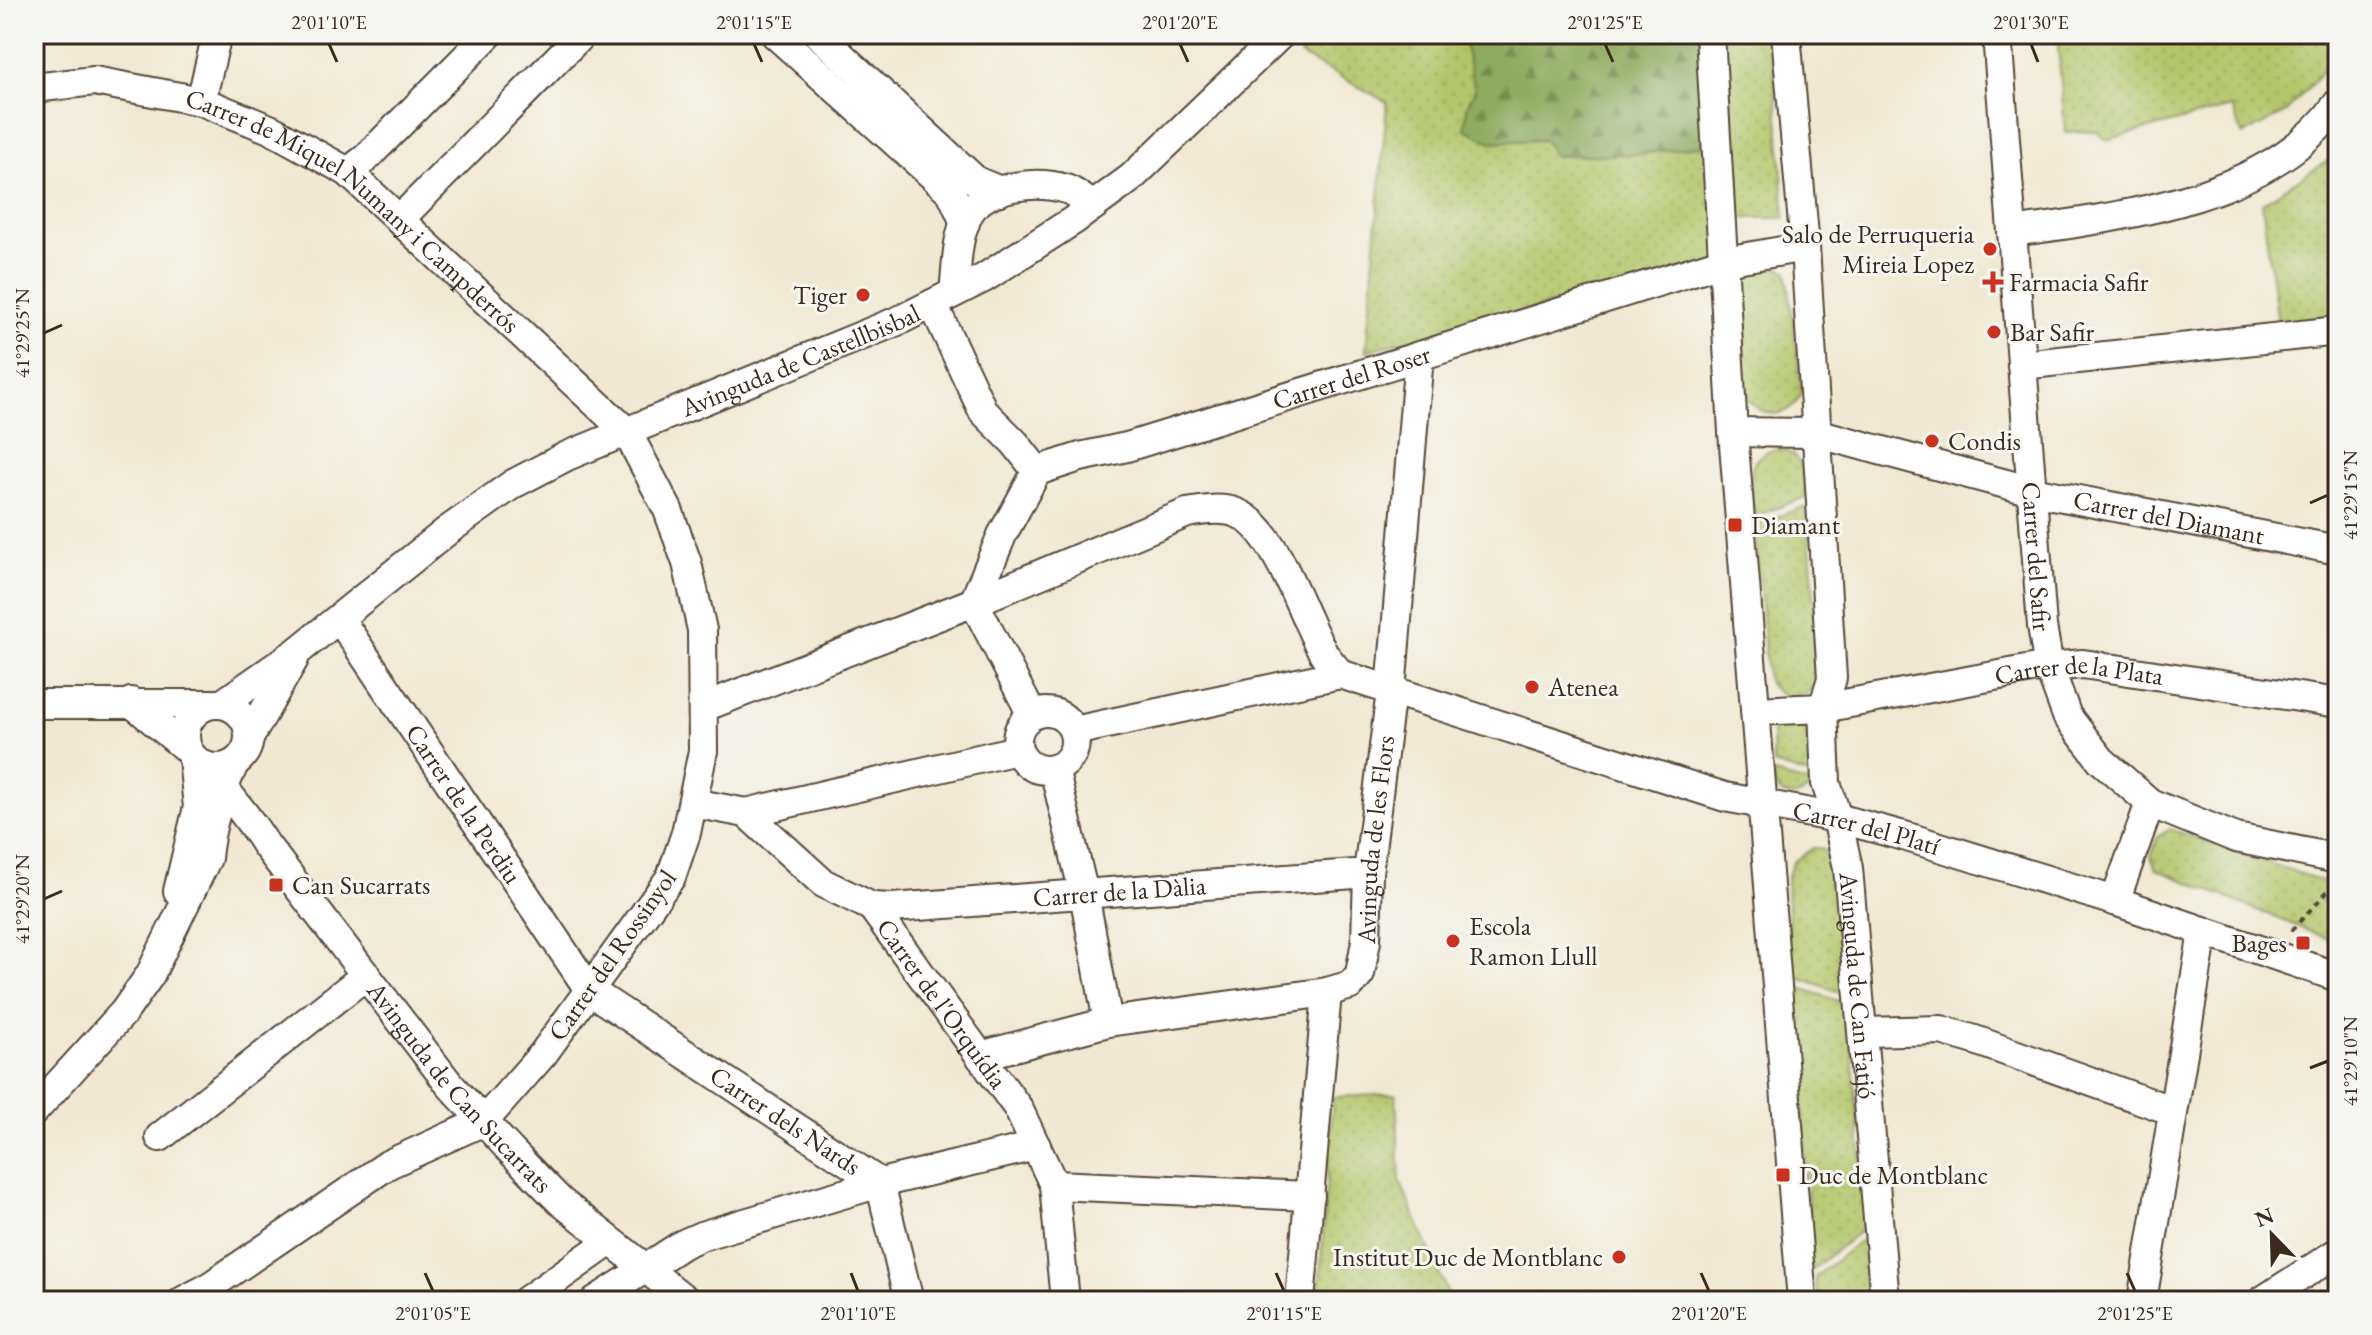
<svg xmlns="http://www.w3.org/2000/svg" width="2372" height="1335" font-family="'EB Garamond',serif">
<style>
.green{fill:url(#green-dots);stroke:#777844;stroke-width:2}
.forest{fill:url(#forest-firs);stroke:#646a3e;stroke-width:2}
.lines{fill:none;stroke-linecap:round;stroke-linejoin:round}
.minor-casing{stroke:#564639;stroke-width:32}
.path{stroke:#564639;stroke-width:4;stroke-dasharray:6 6;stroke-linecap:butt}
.minor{stroke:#fff;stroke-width:28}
.ticks{fill:none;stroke:#3b2a1e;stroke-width:3}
.poi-dot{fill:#c8321e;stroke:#f6f6f2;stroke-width:3}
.labels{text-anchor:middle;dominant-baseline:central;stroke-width:6;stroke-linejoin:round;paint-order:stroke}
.street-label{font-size:26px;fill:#3b2a1e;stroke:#f6f6f2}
.poi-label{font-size:26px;fill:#3b2a1e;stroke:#f6f6f2;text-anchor:start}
.neatline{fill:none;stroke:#3b2a1e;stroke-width:3}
.ticks-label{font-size:20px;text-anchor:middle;fill:#3b2a1e}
</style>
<defs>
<pattern id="green-dots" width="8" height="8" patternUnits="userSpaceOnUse" patternTransform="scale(2)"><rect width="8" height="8" fill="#b3c66a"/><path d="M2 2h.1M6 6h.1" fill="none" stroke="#9baa5b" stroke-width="1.8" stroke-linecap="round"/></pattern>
<pattern id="forest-firs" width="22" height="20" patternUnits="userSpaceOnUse" patternTransform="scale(2)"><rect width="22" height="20" fill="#8eab5e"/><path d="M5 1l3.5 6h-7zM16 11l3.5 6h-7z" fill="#758b4d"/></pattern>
</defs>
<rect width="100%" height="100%" fill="#f6f6f2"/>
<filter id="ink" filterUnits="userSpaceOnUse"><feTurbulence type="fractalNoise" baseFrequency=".0125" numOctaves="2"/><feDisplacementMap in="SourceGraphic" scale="16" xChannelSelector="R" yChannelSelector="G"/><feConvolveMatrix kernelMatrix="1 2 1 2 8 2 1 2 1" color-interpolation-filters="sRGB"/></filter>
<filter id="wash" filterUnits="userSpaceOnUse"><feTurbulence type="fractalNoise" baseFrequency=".006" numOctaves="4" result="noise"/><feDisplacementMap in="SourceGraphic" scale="32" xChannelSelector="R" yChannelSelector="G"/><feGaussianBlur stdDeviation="1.8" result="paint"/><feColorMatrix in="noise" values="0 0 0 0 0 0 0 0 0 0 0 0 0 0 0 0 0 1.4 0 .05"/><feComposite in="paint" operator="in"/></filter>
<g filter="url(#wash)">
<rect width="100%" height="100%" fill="#f0e8d2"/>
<path class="green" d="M1321,34H1709L1725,261L1366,351L1387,102L1300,55Z
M1722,34H1772L1785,218H1737Z
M2057,34H2326L2335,50L2318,77L2286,112L2243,135L2231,107L2107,140L2095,131L2065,132Z
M2338,154V318L2278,323L2262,203Z
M1771,264L1787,271L1802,393C1789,419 1766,420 1748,399L1736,294V284L1750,267Z
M1779,449C1805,454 1804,475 1806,497L1760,514H1754C1751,487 1741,453 1779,449Z
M1803,507L1807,509L1820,675C1812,702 1777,705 1767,678L1755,525Z
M1796,718L1806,726L1813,776L1773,764L1772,732L1779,725Z
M1774,774L1812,784C1802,800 1785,801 1774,785Z
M2170,829L2325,882L2338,883V943L2156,869L2151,857L2157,837Z
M1813,848H1821L1833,855L1847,995L1790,974L1787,878L1793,862Z
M1795,986L1848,1004L1867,1225L1812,1270Z
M1396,1094L1400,1181L1451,1301H1318L1333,1097Z
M1867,1236L1871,1301H1817L1815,1277Z"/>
<path class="forest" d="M1471,34H1701L1706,145L1641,154L1554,156L1544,140L1491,142L1465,129L1467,106L1475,90L1464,42Z"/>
</g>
<g filter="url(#ink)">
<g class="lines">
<g class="minor-casing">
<g id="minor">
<path d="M775,34L951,192L965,223"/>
<path d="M818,34L976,181L1000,191"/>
<path d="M1710,34L1733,432L1802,1301"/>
<path id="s1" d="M1786,34L1805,247L1832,678L1823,708L1826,783L1837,818L1848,868L1885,1301"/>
<path id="s2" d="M1997,34L2042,626L2049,667L2067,716L2101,760L2150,803L2236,838L2338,859"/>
<path id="s3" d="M34,88L94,81L201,101L272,130L348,172L627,432L668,510L687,563L702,630L703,751L686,833L671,877L543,1054L484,1121L389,1164L206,1289L183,1301"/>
<path d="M201,101L217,34"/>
<path d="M348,172L365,159L489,34"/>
<path d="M399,220L582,34"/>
<path d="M2012,232C2120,217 2271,200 2338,103"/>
<path d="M954,293C957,267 956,237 969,213C986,185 1037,180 1066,189C1076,192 1085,201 1093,206"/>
<path d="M933,304L983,411L1015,443L1037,471"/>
<path d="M2022,365L2338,331"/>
<path id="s4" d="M1733,432L1816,433L2032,491L2338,550"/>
<path id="s5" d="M974,602L1002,535L1037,471L1080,457L1127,447L1725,261L1805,247"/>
<path d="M974,602L1032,715"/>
<path id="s6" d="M339,618L590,991L880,1183L909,1301"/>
<path d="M131,702L187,749"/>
<circle cx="217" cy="736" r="32"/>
<path d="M34,704H210"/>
<path id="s7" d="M222,704L298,651L447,531L513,484L567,456L900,320L984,278L1074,220L1131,178L1281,34"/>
<path id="s8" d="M704,707L974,602L1187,513C1203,510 1222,507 1237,513C1277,529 1302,617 1324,654C1329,661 1335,667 1340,674L1725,797L1837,818L1904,836L2115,901L2338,977"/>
<path id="s9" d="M1755,711L1823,708L2037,668L2083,664L2338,703"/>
<circle cx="1046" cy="741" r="29"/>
<path d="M1074,731L1340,674"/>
<path d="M249,738L294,659"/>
<path id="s10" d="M209,768C227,794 248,816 265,844L450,1085L511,1151L560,1201L687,1301"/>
<path d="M1054,769L1084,894L1108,1022"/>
<path id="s11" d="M693,803L746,813L823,883L872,907L1018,1108L1054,1185L1065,1301"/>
<path d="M746,813L1017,750"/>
<path d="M178,891L198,807L193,758"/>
<path d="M2115,901L2150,803"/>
<path id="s12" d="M872,907L892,908L1368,873"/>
<path d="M1864,1032L1941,1030L1975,1040L2173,1111"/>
<path id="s13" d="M980,1056L1108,1022L1327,992L1351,985L1360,974L1366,941L1368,873L1391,691L1419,356"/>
<path d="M34,1111L124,1012L150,975L207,858C210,825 220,794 234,764"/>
<path d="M160,1137L366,975"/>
<path d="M1054,1185L1310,1196"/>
<path d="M526,1301L610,1241"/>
<path d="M595,1301L683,1244L701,1236L880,1183L1036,1146"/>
<path d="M1300,1301L1327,992"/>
<path d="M2142,1301L2203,932"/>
<path d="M2262,1301L2338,1252"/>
</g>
</g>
<path class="path" d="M2291,931L2335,883"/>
<use href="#minor" class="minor"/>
</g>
</g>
<path class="ticks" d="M329,44L337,62M754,44L762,62M1180,44L1188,62M1605,44L1613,62M2031,44L2038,62M44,333L62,325M2310,503L2328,495M44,899L62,891M2310,1068L2328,1061M425,1273L433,1291M851,1273L858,1291M1276,1273L1284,1291M1701,1273L1709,1291M2127,1273L2135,1291"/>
<g class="poi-dot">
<circle cx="1990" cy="249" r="8"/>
<path d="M1989 270h8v8h8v8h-8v8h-8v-8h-8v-8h8z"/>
<circle cx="863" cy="295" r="8"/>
<circle cx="1994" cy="332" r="8"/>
<circle cx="1932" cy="441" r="8"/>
<rect x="1727" y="517" width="16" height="16" rx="4"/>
<circle cx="1532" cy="687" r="8"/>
<rect x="268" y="877" width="16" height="16" rx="4"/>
<circle cx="1453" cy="941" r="8"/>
<rect x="2295" y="935" width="16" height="16" rx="4"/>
<rect x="1775" y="1167" width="16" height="16" rx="4"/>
<circle cx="1619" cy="1257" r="8"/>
</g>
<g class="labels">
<g class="street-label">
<text stroke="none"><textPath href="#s3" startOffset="358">Carrer de Miquel Numany i Campderrós</textPath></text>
<text stroke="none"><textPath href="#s7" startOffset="678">Avinguda de Castellbisbal</textPath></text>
<text stroke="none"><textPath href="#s5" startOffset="474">Carrer del Roser</textPath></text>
<text stroke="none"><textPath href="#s4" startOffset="446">Carrer del Diamant</textPath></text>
<text stroke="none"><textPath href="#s2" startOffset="524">Carrer del Safir</textPath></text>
<text stroke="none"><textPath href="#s9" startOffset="328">Carrer de la Plata</textPath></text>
<text stroke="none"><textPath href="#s6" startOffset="224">Carrer de la Perdiu</textPath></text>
<text stroke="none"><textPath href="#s8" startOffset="1314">Carrer del Platí</textPath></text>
<text stroke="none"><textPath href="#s13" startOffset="528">Avinguda de les Flors</textPath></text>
<text stroke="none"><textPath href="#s12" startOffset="248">Carrer de la Dàlia</textPath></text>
<text transform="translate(612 955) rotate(-55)">Carrer del Rossinyol</text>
<text stroke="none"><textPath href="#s1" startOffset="958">Avinguda de Can Fatjó</textPath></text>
<text stroke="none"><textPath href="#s11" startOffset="332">Carrer de l'Orquídia</textPath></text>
<text stroke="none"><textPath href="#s10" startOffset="406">Avinguda de Can Sucarrats</textPath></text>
<text stroke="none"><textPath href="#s6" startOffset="684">Carrer dels Nards</textPath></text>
</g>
<g class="poi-label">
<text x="1974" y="234" text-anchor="end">Salo de Perruqueria<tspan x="1974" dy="30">Mireia Lopez</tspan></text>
<text x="2009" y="282">Farmacia Safir</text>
<text x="847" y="295" text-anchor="end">Tiger</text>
<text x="2010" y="332">Bar Safir</text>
<text x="1948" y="441">Condis</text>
<text x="1751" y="525">Diamant</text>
<text x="1548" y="687">Atenea</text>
<text x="292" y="885">Can Sucarrats</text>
<text x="1469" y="926">Escola<tspan x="1469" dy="30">Ramon Llull</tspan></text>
<text x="2287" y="943" text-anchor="end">Bages</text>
<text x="1799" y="1175">Duc de Montblanc</text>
<text x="1603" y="1257" text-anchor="end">Institut Duc de Montblanc</text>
</g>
</g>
<rect width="2372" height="1335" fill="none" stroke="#f6f6f2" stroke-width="88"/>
<g transform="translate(2272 1235) rotate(337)" stroke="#f6f6f2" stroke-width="6" paint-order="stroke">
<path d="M0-6L14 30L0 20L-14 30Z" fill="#3b2a1e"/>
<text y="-12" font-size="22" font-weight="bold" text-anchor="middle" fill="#3b2a1e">N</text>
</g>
<rect x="44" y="44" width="2284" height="1247" class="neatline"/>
<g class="ticks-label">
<text x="329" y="29">2°01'10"E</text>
<text x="754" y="29">2°01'15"E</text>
<text x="1180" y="29">2°01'20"E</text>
<text x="1605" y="29">2°01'25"E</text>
<text x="2031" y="29">2°01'30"E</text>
<text transform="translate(22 333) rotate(-90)" y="7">41°29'25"N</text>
<text transform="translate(2350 495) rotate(-90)" y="7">41°29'15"N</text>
<text transform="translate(22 899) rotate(-90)" y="7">41°29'20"N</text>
<text transform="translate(2350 1061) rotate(-90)" y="7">41°29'10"N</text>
<text x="433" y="1320">2°01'05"E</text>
<text x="858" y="1320">2°01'10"E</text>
<text x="1284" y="1320">2°01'15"E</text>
<text x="1709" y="1320">2°01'20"E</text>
<text x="2135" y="1320">2°01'25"E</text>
</g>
</svg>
